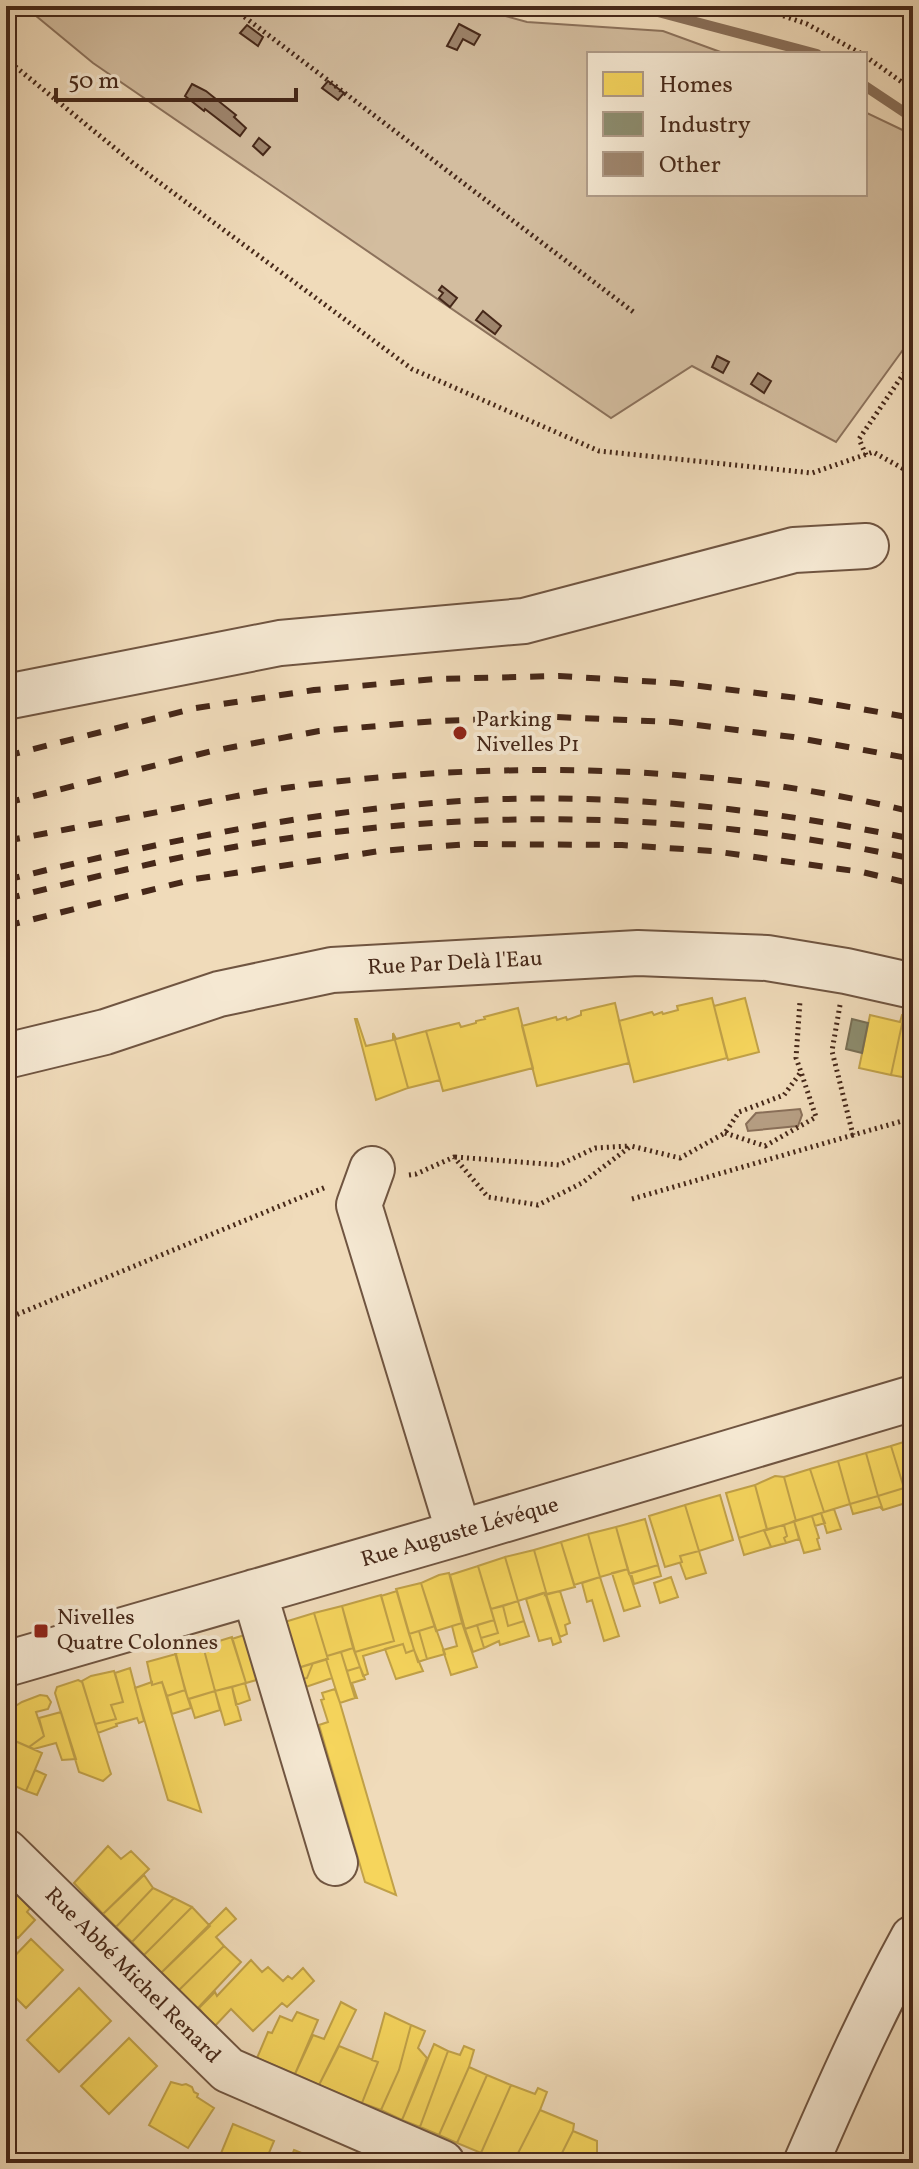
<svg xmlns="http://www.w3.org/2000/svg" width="919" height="2169" font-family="Vollkorn,serif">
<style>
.green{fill:#d3bd9f;stroke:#8c725c;stroke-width:2}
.water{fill:#b69e83;stroke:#896f59;stroke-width:2}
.homes{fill:#f6d55c;stroke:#c1a148;stroke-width:2}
.industry{fill:#8c8c6e;stroke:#776e54;stroke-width:2}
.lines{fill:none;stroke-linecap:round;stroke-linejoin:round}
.stream{stroke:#896f59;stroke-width:10}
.building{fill:#9e856d;stroke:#462819;stroke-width:2}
.minor-casing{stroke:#705541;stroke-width:48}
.path{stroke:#462819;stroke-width:5;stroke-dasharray:2 4;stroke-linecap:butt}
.minor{stroke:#f5e8d2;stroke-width:44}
.rail{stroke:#462819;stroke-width:6;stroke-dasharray:14 14;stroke-linecap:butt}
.poi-dot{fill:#8f2418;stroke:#f5e8d2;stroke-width:3}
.labels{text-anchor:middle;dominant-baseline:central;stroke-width:8;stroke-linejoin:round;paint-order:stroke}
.poi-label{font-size:22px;fill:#462819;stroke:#f5e8d2;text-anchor:start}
.street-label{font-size:22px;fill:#462819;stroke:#f5e8d2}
</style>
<rect width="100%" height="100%" fill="#f0dbba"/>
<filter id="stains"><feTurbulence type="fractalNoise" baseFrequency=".0025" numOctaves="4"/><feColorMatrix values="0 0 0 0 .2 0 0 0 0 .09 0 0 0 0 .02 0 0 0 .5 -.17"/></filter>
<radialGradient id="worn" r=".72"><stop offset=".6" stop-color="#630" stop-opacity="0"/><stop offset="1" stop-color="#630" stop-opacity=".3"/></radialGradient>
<path class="green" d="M24,6H469L527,22L663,31L726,54H589V194H865V112L913,135V336L836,442L692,366L611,418L93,63Z"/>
<path class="water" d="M800,1109L802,1115L798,1126L748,1131L746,1124L756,1113Z"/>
<path class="homes" d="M712,998L727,1058L634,1082L619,1021L652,1012L654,1015L662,1012L663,1014L678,1010L677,1006Z
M745,998L759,1052L728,1060L714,1006Z
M615,1003L629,1063L537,1086L522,1026L556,1017L557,1020L566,1017L567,1020L581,1015V1011Z
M518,1008L533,1068L443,1091L426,1031L459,1023L461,1027L476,1023V1021L485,1019L484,1017Z
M870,1015L900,1022L902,1015H904L891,1075L859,1068Z
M904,1015L903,1022L913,1024V1079L891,1075Z
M355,1019H357L366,1046L393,1040V1033L408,1088L376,1100Z
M426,1031L440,1080L408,1088L393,1033L396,1039Z
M913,1439V1485L904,1488L891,1446Z
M891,1446L904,1488L878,1496L866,1453Z
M866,1453L878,1496L850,1504L838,1461Z
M838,1461L850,1504L824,1512L810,1469Z
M810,1469L824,1512L796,1521L784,1477Z
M775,1476L784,1477L796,1521L767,1530L755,1485Z
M755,1485L767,1529L739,1538L726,1493Z
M913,1485V1514L904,1488Z
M904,1488L909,1502L883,1510L878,1496Z
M720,1495L733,1540L699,1551L685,1505Z
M878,1496L883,1510L880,1507L853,1514L850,1504Z
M685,1505L699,1551L680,1556L682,1562L665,1567L649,1516Z
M834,1509L841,1529L827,1533L821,1513Z
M821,1513L825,1523L815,1526L812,1516Z
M812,1516L819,1538L817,1539L820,1549L804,1553L794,1521Z
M645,1519L658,1565L629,1574L616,1527Z
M794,1521L799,1539L786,1543L784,1538L787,1536L784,1525Z
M784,1525L787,1536L784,1538L786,1543L771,1547L764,1530Z
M616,1527L628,1569L600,1577L588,1534Z
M764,1530L771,1547L744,1555L739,1538Z
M588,1534L600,1577L574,1585L561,1542Z
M561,1542L575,1587L545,1595L546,1592L534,1550Z
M534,1550L546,1592L518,1601L505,1557Z
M699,1551L706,1573L686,1579L680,1563L682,1562L680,1556Z
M505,1557L518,1601L491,1609L478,1566Z
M658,1565L661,1576L634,1584L631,1573Z
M478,1566L494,1620L465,1629L450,1575Z
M628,1569L640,1606L624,1611L612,1573Z
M449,1573L462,1623L436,1631L421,1583L439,1575Z
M600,1577L619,1636L604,1641L592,1600L587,1602L582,1583Z
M671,1577L678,1597L660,1603L654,1583Z
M421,1583L435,1626L409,1634L396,1589Z
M397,1591L414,1650L406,1653L403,1644L363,1656L368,1674L363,1676L355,1652L394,1641L381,1596Z
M560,1591L570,1623L565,1625L567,1634L560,1637L546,1594Z
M545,1593L561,1642L553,1645L551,1638L539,1641L526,1599Z
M381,1595L394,1641L355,1652L342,1606Z
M518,1601L524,1621L508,1626L503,1606Z
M342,1606L353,1648L327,1656L314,1613Z
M503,1606L508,1626L524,1621L529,1636L500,1645L499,1641L484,1648L481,1638L498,1633L491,1609Z
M314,1613L328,1659L288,1671L275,1625Z
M494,1620L498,1633L481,1638L477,1625Z
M462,1623L477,1667L451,1675L443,1650L457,1646L452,1626Z
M477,1625L484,1648L473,1652L465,1629Z
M435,1626L445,1654L427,1659L419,1631Z
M260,1630L274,1675L246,1683L232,1639Z
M419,1631L427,1659L418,1662L409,1634Z
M232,1637L246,1683L215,1691L203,1646Z
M403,1644L406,1653L414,1650L423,1671L396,1679L385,1649Z
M203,1646L215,1691L188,1699L175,1653Z
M353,1648L360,1667L347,1671L341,1652Z
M341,1652L355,1698L340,1703L326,1659H328L327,1656Z
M176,1654L185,1690L167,1696L162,1682L152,1685L147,1662Z
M326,1659L332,1678L294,1691L291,1682L307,1678L313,1663Z
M313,1663L307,1678L291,1682L288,1671Z
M360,1667L365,1679L352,1683L357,1698H355L347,1671Z
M130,1668L144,1721L139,1723L137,1718L116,1724L117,1726L98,1733L95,1724L116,1719L111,1705L123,1702L115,1673Z
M114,1671L123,1702L111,1705L116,1719L95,1724L82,1681L91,1676Z
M78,1680L82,1682L109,1768L111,1774L103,1781L79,1772L55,1693L57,1687Z
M152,1682V1685L162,1682L201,1812L168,1800L135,1688Z
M245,1683L250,1700L236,1705L232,1687Z
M232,1687L241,1720L225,1725L215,1691Z
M335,1689L340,1703L396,1895L365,1882L319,1725L328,1722L321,1700L324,1699L322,1693Z
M185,1690L191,1708L172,1714L167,1696Z
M215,1691L220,1710L195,1718L189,1699Z
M40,1695L47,1696L51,1702L48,1709L36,1712L44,1736L29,1747L6,1737V1712L22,1702Z
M61,1712L76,1759L62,1760L56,1743L34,1749L29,1747L44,1736L39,1718Z
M6,1737L42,1753L26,1791L6,1782Z
M35,1770L46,1775L37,1795L26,1791Z
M108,1846L121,1859L131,1851L149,1869L103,1914L74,1883Z
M144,1875L153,1888L116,1927L103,1914Z
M6,1883L30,1908L27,1912L35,1920L18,1938L9,1930L6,1933Z
M153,1888L174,1898L132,1942L116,1927Z
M174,1898L192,1907L144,1955L132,1942Z
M192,1907L210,1926L161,1973L144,1955Z
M226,1908L236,1919L216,1937L224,1946L179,1990L161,1973Z
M31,1939L63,1970L26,2008L9,1991L15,1984L6,1974V1965Z
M224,1946L241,1962L197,2009L179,1990Z
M251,1960L262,1972L268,1967L283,1981L288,1976L292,1979L303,1968L314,1981L287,2007L282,2003L253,2031L231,2009L214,2027L199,2008L215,1992L217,1996Z
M79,1988L111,2021L59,2072L27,2040Z
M341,2002L356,2010L319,2085L295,2074L313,2035L324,2039Z
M297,2012L318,2020L295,2074L257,2058L268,2032L272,2033L280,2016L292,2021Z
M385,2013L411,2025L399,2070L381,2110L362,2103L378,2062L372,2060Z
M411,2025L425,2031L418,2048L427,2058L402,2120L381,2110L399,2070Z
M129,2038L157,2066L109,2114L81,2086Z
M434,2044L448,2051L420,2127L402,2120Z
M339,2046L378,2062L362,2103L319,2085Z
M464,2046L474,2050L469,2067L439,2135L420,2127L448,2051L460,2055Z
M469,2067L487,2075L457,2143L439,2135Z
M487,2075L511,2085L481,2153L457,2143Z
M171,2082L182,2085L186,2084L192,2087L194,2092L198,2094L197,2097L214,2108L188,2148L149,2125Z
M511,2085L535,2094L538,2088L547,2092L540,2110L513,2163H504L481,2153Z
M540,2110L574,2124L573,2131L557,2163H513Z
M233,2124L274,2141L266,2160L269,2163H217Z
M573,2131L597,2141V2152L592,2163H557Z
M294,2150L326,2163H289Z"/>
<path class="industry" d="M852,1019L868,1023L862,1053L846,1049Z"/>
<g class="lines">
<path class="stream" d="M563,6L587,9L658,12L817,54
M865,86L913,118"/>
</g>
<path class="building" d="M459,24L480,35L474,45L463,39L457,50L447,46Z
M247,25L263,37L258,46L240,33Z
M328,81L344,93L338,100L322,88Z
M192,84L206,91L236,115L234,117L246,128L240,136L205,109L204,111L185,96Z
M259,138L270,147L263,155L253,146Z
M442,286L457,298L450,307L439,298L443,293L439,290Z
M483,311L501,326L495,334L476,320Z
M717,356L729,362L723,373L712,367Z
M758,373L771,381L764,393L751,384Z"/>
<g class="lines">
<g class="minor-casing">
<path id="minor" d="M6,697L280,643L524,621L794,550L866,546
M6,1056L105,1032L219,994L332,970L638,953L767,958L846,971L913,986
M372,1169L359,1205L459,1533
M254,1592L335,1863
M6,1664L459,1533L913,1398
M6,1852L228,2070L442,2163
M806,2163C839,2087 873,2011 913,1938"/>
</g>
<path class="path" d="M230,6L636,314
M755,6L807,24L862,54
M865,56L913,90
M6,59L133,163L412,369L599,451L812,473L873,452L913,474
M866,455L859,439L913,360
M840,1005L832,1051L853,1135L913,1118
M725,1133L765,1146L816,1117L801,1072
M455,1157L559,1165L595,1148L629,1146
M409,1175L416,1174L454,1157L488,1197L538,1205L582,1183L631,1146L680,1158L725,1133L739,1112L784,1095L801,1072L796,1058L800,1001
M632,1199L853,1135
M6,1319L326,1187"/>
<use href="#minor" class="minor"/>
<path class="rail" d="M6,756L196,708L314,690L436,679L559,676L675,683L798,698L913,718
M6,803L212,751L319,731L436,721L556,717L673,722L793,737L913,759
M6,841C62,830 117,820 173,809C212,801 252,792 292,787C495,760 714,763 913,812
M6,880C155,843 307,811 460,801C611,792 765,808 913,839
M6,899C102,875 199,850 297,837C505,808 708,814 913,859
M6,926L195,879L380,851L469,844L622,845L712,851L862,872L913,884"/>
</g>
<g class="poi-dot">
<circle cx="460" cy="733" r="8"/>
<rect x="33" y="1623" width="16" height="16" rx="4"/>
</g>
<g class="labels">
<g class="poi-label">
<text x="476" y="720">Parking<tspan x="476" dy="25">Nivelles P1</tspan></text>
<text x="57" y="1618">Nivelles<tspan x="57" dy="25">Quatre Colonnes</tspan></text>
</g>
<g class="street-label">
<text transform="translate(455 964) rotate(-3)">Rue Par Delà l'Eau</text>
<text transform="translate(460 1533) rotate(-16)">Rue Auguste Lévéque</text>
<text transform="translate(132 1976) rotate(45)">Rue Abbé Michel Renard</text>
</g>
</g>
<rect width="919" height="2169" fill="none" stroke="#f0dbba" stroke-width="32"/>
<rect x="8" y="8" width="903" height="2153" fill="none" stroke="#462819" stroke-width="4"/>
<rect x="16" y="16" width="887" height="2137" fill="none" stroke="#462819" stroke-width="2"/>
<rect x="587" y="52" width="280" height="144" fill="#f5e8d2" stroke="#af9b88" stroke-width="2"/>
<rect x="603" y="72" width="40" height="24" fill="#f6d55c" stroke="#af9b88" stroke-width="2"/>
<text x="659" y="92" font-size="24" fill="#462819">Homes</text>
<rect x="603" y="112" width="40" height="24" fill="#8c8c6e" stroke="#af9b88" stroke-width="2"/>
<text x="659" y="132" font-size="24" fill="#462819">Industry</text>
<rect x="603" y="152" width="40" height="24" fill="#9e856d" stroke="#af9b88" stroke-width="2"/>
<text x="659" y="172" font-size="24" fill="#462819">Other</text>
<path d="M56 88v12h240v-12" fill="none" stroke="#462819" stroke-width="4"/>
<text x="68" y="88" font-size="24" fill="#462819" stroke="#f5e8d2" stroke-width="6" paint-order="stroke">50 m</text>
<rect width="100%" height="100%" filter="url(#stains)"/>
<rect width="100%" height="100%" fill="url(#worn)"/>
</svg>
